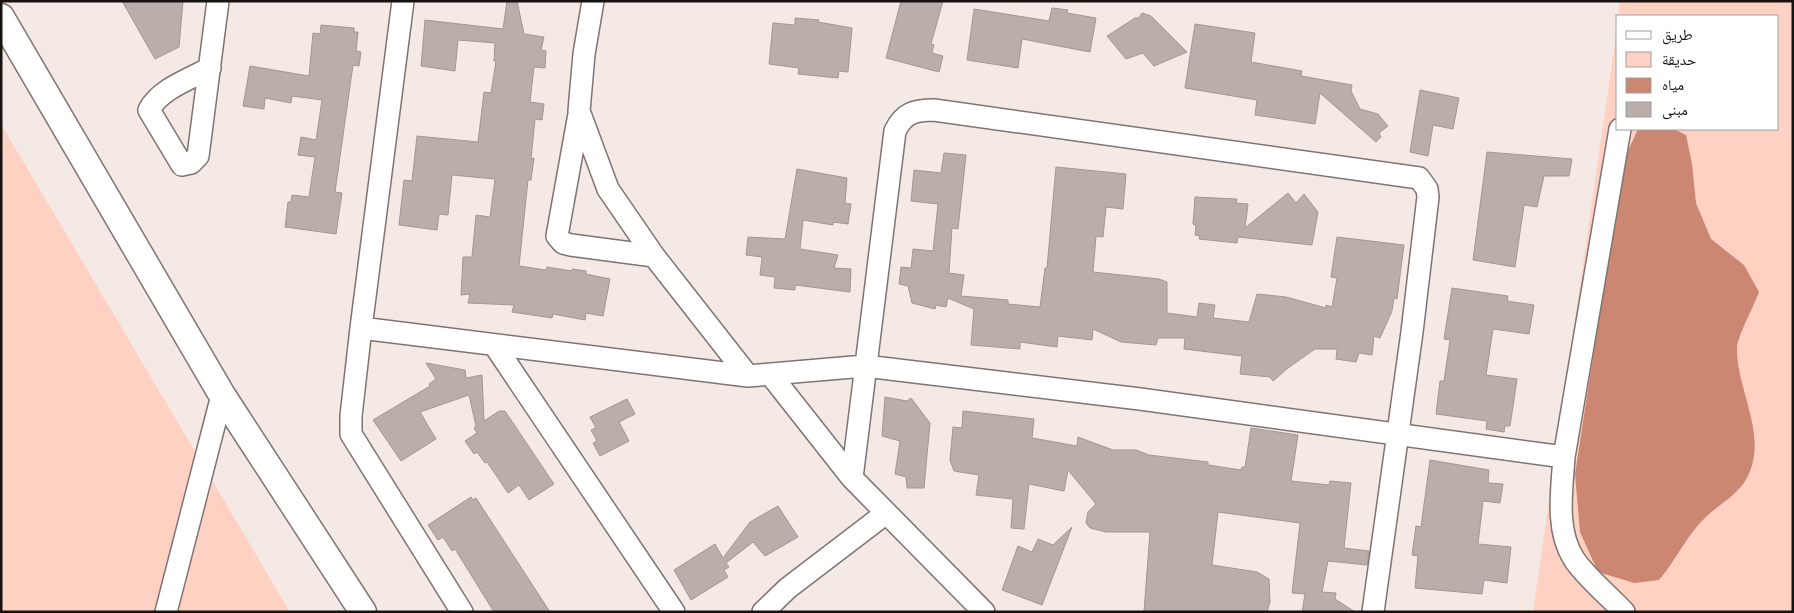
<svg xmlns="http://www.w3.org/2000/svg" width="1794" height="613" font-family="'Playfair Display','Noto Naskh Arabic',serif">
<style>
.green{fill:#ffd1c3}
.water{fill:#cc8772}
.building{fill:#b9aeaa;stroke:#a29794}
.lines{fill:none;stroke-linecap:round;stroke-linejoin:round}
.minor-casing{stroke:#7f7471;stroke-width:24}
.tertiary-casing{stroke:#7f7471;stroke-width:29}
.minor{stroke:#fff;stroke-width:21}
.tertiary{stroke:#fff;stroke-width:26}
</style>
<rect width="100%" height="100%" fill="#f4e9e5"/>
<path class="green" d="M1620,1H1793V612H1533L1618,21V129H1778V16H1618Z
M1,124L290,612H1Z"/>
<path class="water" d="M1638,129H1674L1686,135L1692,164L1696,203L1711,239L1744,265L1759,292C1755,304 1736,339 1737,349C1737,391 1768,434 1748,476C1738,495 1722,502 1707,516C1687,534 1677,559 1659,580L1634,583L1598,572L1580,532L1575,474L1595,344L1606,245L1621,166Z"/>
<path class="building" d="M122,1H183L179,47L155,59Z
M507,1H517L524,34L544,37L541,50L546,51L545,68L534,67L530,102L544,104L542,120L535,119L531,159L534,158L531,180H528L519,266L546,270L547,267L572,271V269L586,271V274L610,279L603,316L586,313L585,320L553,314L552,318L512,312L514,305L468,303L470,294L461,295L463,257H472L476,215L490,217L495,179L452,175L448,215L439,214L437,230L399,225L404,180L412,181L417,136L478,142L484,92L491,93L496,61H494L495,43L458,40L455,71L421,66L425,20L503,29Z
M901,1H943L931,44L934,45L932,53L943,56L939,72L886,58Z
M1052,8L1068,10L1067,13L1096,18L1090,52L1022,39L1018,68L967,60L974,9L1049,21Z
M1142,13L1151,16L1187,52L1154,66L1143,53L1126,59L1107,36L1135,18H1139Z
M795,18L819,20L818,22L852,28L848,72L839,71L838,78L798,74L799,68L769,64L773,23L795,25Z
M1195,24L1255,33L1251,62L1302,71L1301,76L1352,85L1351,91L1360,109L1378,114L1388,126L1379,133L1381,137L1376,142L1320,93L1315,124L1255,115L1257,100L1185,88Z
M321,25L354,28V32H358L356,51L361,52L359,66L353,65L335,192L342,193L336,234L285,227L288,202H291L292,195L309,197L315,157L298,155L301,137L316,140L322,100L292,96L291,103L265,98L264,109L243,106L250,66L309,76L313,33L320,34Z
M1420,90L1459,98L1453,129L1433,125L1428,156L1410,152Z
M1487,152L1572,159L1569,176H1544L1537,207L1524,205L1515,267L1473,260Z
M944,153L966,155L958,229L952,228L949,273L964,275L961,296L1008,300V304L1040,307L1045,268H1047L1056,167L1126,174L1123,209L1106,207L1103,237L1096,236L1093,272L1159,279L1167,282V313L1197,317L1199,303L1215,305L1213,318L1249,322L1257,294L1286,297L1326,308V305L1332,307L1337,278L1331,277L1337,237L1404,245L1397,299L1394,298L1392,311L1380,338L1374,336L1372,355L1359,353L1356,362L1336,359L1337,349H1315L1288,368L1273,381L1270,377L1240,374L1242,356L1184,349L1185,338H1158L1156,345L1144,344L1121,342L1093,329L1092,340L1058,336L1057,347L1020,342V349L971,345L974,309L948,298L946,307L936,305L935,309L912,303L908,286L899,284L901,267L911,268L913,249L933,251L938,204L911,201L914,170L941,173Z
M797,169L847,178L845,203L851,204L848,224L833,222V225L803,220L800,249L838,255L834,268L851,269L850,292L795,285V290L774,288L775,277L760,275L762,257L746,255L748,237L785,239Z
M1288,193L1296,203L1304,194L1318,212L1312,245L1238,237L1237,243L1199,239L1200,236L1195,235L1196,225L1193,224L1195,197L1237,199L1236,203L1248,204L1245,228Z
M1452,288L1508,296L1507,301L1534,305L1529,334L1493,329L1486,375L1517,379L1510,426H1505L1504,432L1486,429L1487,421L1436,414L1440,381H1444L1450,340L1444,339Z
M426,363L465,370L466,378L482,375L484,421L499,411H505L554,484L529,500L519,485L508,493L487,462L485,463L477,452L474,454L465,441L477,433L474,428L476,426L469,395L420,412L436,439L401,461L373,420L430,386L429,384L436,379Z
M885,397L907,401L911,398L930,423L924,488H907L906,477L895,474L900,441L882,436Z
M627,399L635,414L619,422L629,441L600,456L593,443L597,441L591,430L596,428L590,417Z
M963,411L1034,419L1032,438L1077,446L1078,437L1113,450H1136L1149,455L1208,462V465L1241,470L1242,467H1245L1251,428L1298,435L1291,481L1329,485L1330,481L1351,483L1344,548L1369,551L1367,565L1328,561L1322,592L1336,593L1335,599L1355,612H1302L1305,594L1292,593L1300,523L1218,512L1212,565L1257,572L1269,579L1270,602L1267,612H1144L1150,532H1106L1090,528L1086,523L1088,512L1096,504L1068,470L1064,491L1029,484L1024,529L1011,528L1013,499L976,495L979,475L954,471L950,460L953,427L962,428Z
M1430,460L1489,470L1488,483L1503,484L1500,503L1483,501L1478,544L1511,547L1507,583L1484,580L1482,594L1415,588L1418,556L1412,555L1416,526L1421,527Z
M471,497L473,500L476,498L550,612H494L455,549L452,551L443,537L438,540L428,525Z
M778,506L798,537L765,556L753,542L726,563L729,567L724,570L728,577L691,600L674,570L715,544L723,558L750,522Z
M1072,527L1042,605L1002,590L1018,546L1032,552L1038,539L1053,545Z"/>
<g class="lines">
<g class="minor-casing">
<path id="minor" d="M403,1L361,328L351,416V434L462,612
M593,1L584,54L579,111L608,189L654,256L748,376
M210,68C190,79 160,89 149,110L182,165L191,163L198,156L218,1
M579,114L557,236L563,243L571,245L654,256
M1620,129L1564,457C1562,489 1555,530 1574,559C1583,574 1611,598 1624,612
M361,328L748,376L865,366L1140,399L1564,457
M495,346L674,612
M770,374L852,478L984,612
M852,478L895,131C904,113 914,110 934,110L1419,178L1427,189L1428,197L1412,332L1373,612
M166,612L222,395
M763,612L788,588L885,514"/>
</g>
<g class="tertiary-casing">
<path id="tertiary" d="M1,17L222,395L363,612"/>
</g>
<use href="#minor" class="minor"/>
<use href="#tertiary" class="tertiary"/>
</g>
<rect width="1794" height="613" fill="none" stroke="#151210" stroke-width="5"/>
<rect x="1616" y="15" width="162" height="115" fill="#ffffff" stroke="#a1a09f"/>
<rect x="1626" y="31" width="25" height="8" fill="#ffffff" stroke="#a1a09f"/>
<text x="1662" y="40" font-size="15" fill="#151210">طريق</text>
<rect x="1626" y="52" width="25" height="15" fill="#ffd1c3" stroke="#a1a09f"/>
<text x="1662" y="65" font-size="15" fill="#151210">حديقة</text>
<rect x="1626" y="78" width="25" height="15" fill="#cc8772" stroke="#a1a09f"/>
<text x="1662" y="90" font-size="15" fill="#151210">مياه</text>
<rect x="1626" y="102" width="25" height="15" fill="#b9aeaa" stroke="#a1a09f"/>
<text x="1662" y="115" font-size="15" fill="#151210">مبنى</text>
</svg>
